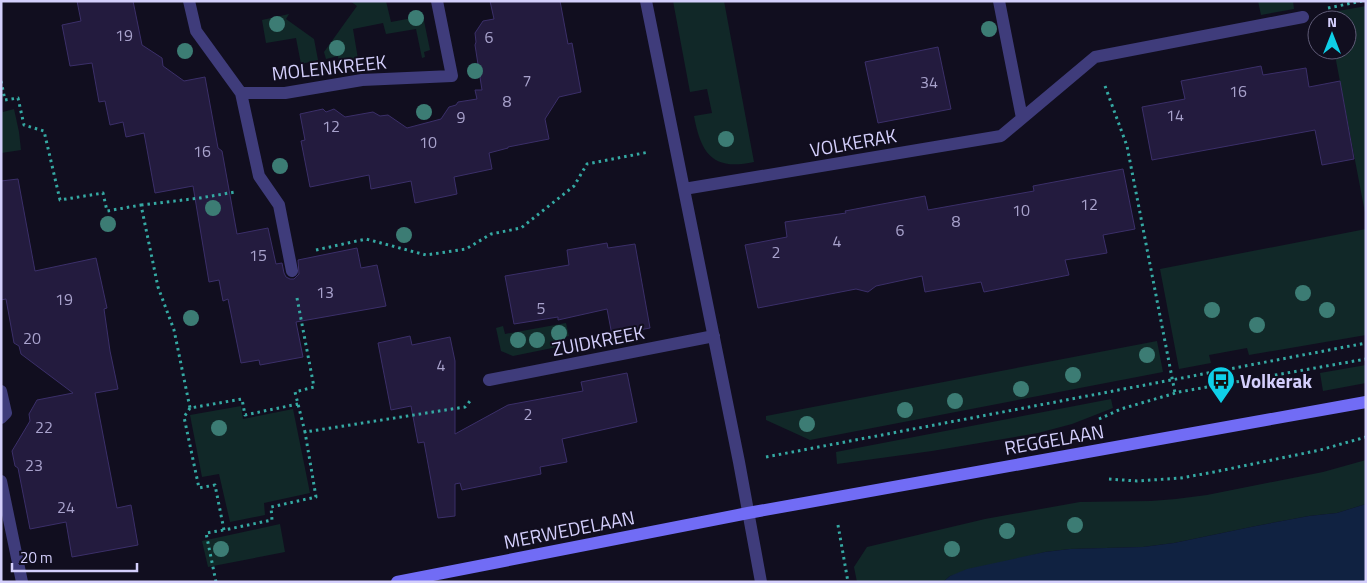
<svg xmlns="http://www.w3.org/2000/svg" width="1367" height="583" font-family="'Titillium Web',sans-serif">
<style>
.green{fill:#112828}
.water{fill:#102241}
.building{fill:#231b3e;stroke:#3b2f69}
.lines{fill:none;stroke-linecap:round;stroke-linejoin:round}
.path{stroke:#35a9a3;stroke-width:3;stroke-dasharray:2.5 4;stroke-linecap:butt}
.street{stroke:#3f3c7b;stroke-width:12}
.secondary{stroke:#716cf5;stroke-width:12}
.tree{fill:#3c7c74}
.labels{text-anchor:middle;dominant-baseline:central;stroke-width:4;stroke-linejoin:round;paint-order:stroke}
.number-label{font-size:16px;fill:#a8a2cc}
.street-label{font-size:19px;fill:#d4cffc;stroke:#110e1f}
.poi-label{font-size:19px;font-weight:bold;fill:#d4cffc;stroke:#110e1f;text-anchor:start}
</style>
<rect width="100%" height="100%" fill="#110e1f"/>
<path class="green" d="M350,1H386L391,22L423,16L430,50L424,52L425,57L422,58L416,29L386,34L383,23L353,29L358,59L339,63L338,56L326,59L324,52L357,6Z
M673,1H724L754,162C713,171 701,154 694,116L712,113L707,89L690,92Z
M1258,1H1293L1294,9L1261,15Z
M1366,6V218L1334,50H1347V20H1328L1327,13Z
M289,14L286,19L314,39L318,60L301,64L296,38L266,43L262,20Z
M1,106L3,112L14,109L19,132L21,150L1,153Z
M1366,229V335L1249,355L1247,348L1209,355L1211,363L1179,369L1160,269Z
M566,323L569,336L560,338L562,346L513,356L501,351L496,328L503,326L505,334Z
M1157,341L1163,372L810,440L766,420V416Z
M1366,365V383L1323,391L1320,373Z
M1111,399L1113,408L1072,424L1038,433L932,451L837,464L836,452Z
M241,406L243,419L293,409L310,493L264,503L265,515L230,522L219,474L202,477L190,415Z
M1366,460V504L1337,513L1309,516L1256,526L1174,543L1143,547L1070,549L1045,552L950,576L943,582H857L854,567L867,547L985,519L1080,502L1151,501L1176,499L1207,495L1323,472Z
M280,524L285,552L208,567L202,541Z"/>
<path class="water" d="M1366,504V582H943L950,576L967,569L1045,552L1070,549L1143,547L1174,543L1256,526L1309,516L1337,513Z"/>
<path class="building" d="M77,1H133L142,45L162,58L163,66L184,81L205,77L218,148L222,151L237,234L268,228L276,264L282,263L284,273L286,277L290,279H294L299,274L298,260L357,248L361,268L377,265L386,306L296,322L303,357L260,365L259,360L241,363L228,299L223,301L219,280L209,282L193,186L155,193L144,133L126,137L123,122L110,125L105,101L99,102L92,63L70,66L62,25L81,21Z
M490,1H560L568,44L572,43L581,92L559,97L545,119L549,139L508,147V148L489,153L492,169L454,177L457,194L415,203L411,181L371,189L369,175L310,187L301,141L305,140L300,114L323,109L326,112L334,109L345,117L373,112L380,116L388,115L407,128L441,119L449,107L456,105L458,102L477,99L475,90H482L475,45L476,42L475,33L483,21L494,19Z
M938,47L951,109L878,123L865,62Z
M1261,66L1263,75L1306,68L1309,87L1340,81L1354,159L1322,165L1315,130L1152,160L1142,107L1185,99L1181,81Z
M1123,169L1135,229L1103,235L1107,253L1065,260L1069,275L984,292L981,282L925,292L922,276L876,286L868,292L856,289L758,308L745,245L787,237L785,222L846,213L845,211L925,196L928,210L1034,191L1033,186Z
M18,179L35,271L96,258L107,308L104,309L110,351L118,389L95,393L117,508L131,505L138,545L72,557L66,522L30,529L18,468L15,466L12,451L30,421L29,414L37,400L73,393L21,354L19,346L14,343L6,299L1,300V181Z
M607,243L608,248L635,244L650,328L612,335L607,309L558,320V317L514,324L505,276L569,265L567,250Z
M410,336L412,345L450,337L455,361V434L508,405L583,391L581,382L627,373L637,422L562,439L567,462L540,467L541,474L462,490L460,483L455,484V516L438,518L424,442L418,443L411,406L391,410L378,343Z"/>
<g class="lines">
<path class="path" d="M1328,8L1362,1
M1,81L5,100L18,98L24,125L44,131L60,200L103,193L107,211L141,205L158,287L174,330L190,408L242,399L245,415L298,404
M1105,86L1127,146L1175,393
M141,205L200,198L235,192
M316,250L366,239L426,255L466,249L491,234L521,228L574,186L587,164L649,152
M297,298L314,387L295,392L305,432L465,407L470,401
M190,408L184,417L199,488L215,485L224,530L272,520L271,507L316,497L305,432
M1099,419L1121,409L1179,392L1366,359
M766,457L1366,343
M1109,479L1137,481L1181,478L1214,472L1320,450L1366,437
M838,525L848,582
M216,582L206,533L224,530"/>
<path class="street" d="M189,1L196,31L241,93H285L362,80L452,76L437,1
M646,1L739,462L761,582
M999,1L1022,118
M241,93L259,176L279,205L292,271
M684,189L1001,136L1095,57L1303,17
M489,380L714,336
M1,391L6,413L1,418
M1,481L22,582"/>
<path class="secondary" d="M397,582L748,513L1366,402"/>
</g>
<g class="tree">
<circle cx="416" cy="18" r="8"/>
<circle cx="277" cy="24" r="8"/>
<circle cx="989" cy="29" r="8"/>
<circle cx="337" cy="48" r="8"/>
<circle cx="185" cy="51" r="8"/>
<circle cx="475" cy="71" r="8"/>
<circle cx="424" cy="112" r="8"/>
<circle cx="726" cy="139" r="8"/>
<circle cx="280" cy="166" r="8"/>
<circle cx="213" cy="208" r="8"/>
<circle cx="108" cy="224" r="8"/>
<circle cx="404" cy="235" r="8"/>
<circle cx="1303" cy="293" r="8"/>
<circle cx="1212" cy="310" r="8"/>
<circle cx="1327" cy="310" r="8"/>
<circle cx="191" cy="318" r="8"/>
<circle cx="1257" cy="325" r="8"/>
<circle cx="559" cy="333" r="8"/>
<circle cx="518" cy="340" r="8"/>
<circle cx="537" cy="340" r="8"/>
<circle cx="1147" cy="355" r="8"/>
<circle cx="1073" cy="375" r="8"/>
<circle cx="1021" cy="389" r="8"/>
<circle cx="955" cy="401" r="8"/>
<circle cx="905" cy="410" r="8"/>
<circle cx="807" cy="424" r="8"/>
<circle cx="219" cy="428" r="8"/>
<circle cx="1075" cy="525" r="8"/>
<circle cx="1007" cy="531" r="8"/>
<circle cx="221" cy="549" r="8"/>
<circle cx="952" cy="549" r="8"/>
</g>
<defs>
<g id="bus-pin" transform="scale(1.4375)"><path d="M0 17L-7.5 6A9.5 9.5 0 1 1 7.5 6Z" fill="#0fcfe7" stroke="#110e1f"/><path d="M-5-6H5V4H4V6H2V4H-2V6H-4V4H-5ZM-3.5-4V0h7V-4ZM-3.5 1.2v1.5H-2V1.2ZM2 1.2v1.5H3.5V1.2Z" fill="#111"/></g>
</defs>
<g fill-rule="evenodd">
<use href="#bus-pin" x="1221" y="380"/>
</g>
<g class="labels">
<g class="number-label">
<text x="124" y="35">19</text>
<text x="489" y="37">6</text>
<text x="527" y="80">7</text>
<text x="929" y="82">34</text>
<text x="1238" y="91">16</text>
<text x="507" y="101">8</text>
<text x="1175" y="115">14</text>
<text x="461" y="117">9</text>
<text x="331" y="126">12</text>
<text x="428" y="142">10</text>
<text x="202" y="151">16</text>
<text x="1089" y="204">12</text>
<text x="1021" y="210">10</text>
<text x="956" y="221">8</text>
<text x="900" y="230">6</text>
<text x="837" y="241">4</text>
<text x="776" y="252">2</text>
<text x="258" y="255">15</text>
<text x="325" y="292">13</text>
<text x="64" y="299">19</text>
<text x="541" y="308">5</text>
<text x="32" y="338">20</text>
<text x="441" y="365">4</text>
<text x="528" y="414">2</text>
<text x="44" y="427">22</text>
<text x="34" y="465">23</text>
<text x="66" y="507">24</text>
</g>
<g class="street-label">
<text transform="translate(329 67) rotate(-6)">MOLENKREEK</text>
<text transform="translate(853 142) rotate(-10)">VOLKERAK</text>
<text transform="translate(598 340) rotate(-11)">ZUIDKREEK</text>
<text transform="translate(1054 439) rotate(-10)">REGGELAAN</text>
<text transform="translate(569 529) rotate(-11)">MERWEDELAAN</text>
</g>
<g class="poi-label">
<text x="1240" y="380">Volkerak</text>
</g>
</g>
<rect width="1367" height="583" fill="none" stroke="#d4cffc" stroke-width="5"/>
<g transform="translate(1332 35)"><circle r="24" fill="#110e1f" stroke="#5f5b77"/>
<path d="M0-4L9 19L0 12L-9 19Z" fill="#0fcfe7"/>
<text y="-8" font-size="14" font-weight="bold" text-anchor="middle" fill="#d4cffc">N</text>
</g>
<path d="M12 563v8h125v-8" fill="none" stroke="#d4cffc" stroke-width="2.5"/>
<text x="20" y="563" font-size="15" fill="#d4cffc" stroke="#110e1f" stroke-width="4" paint-order="stroke">20 m</text>
</svg>
